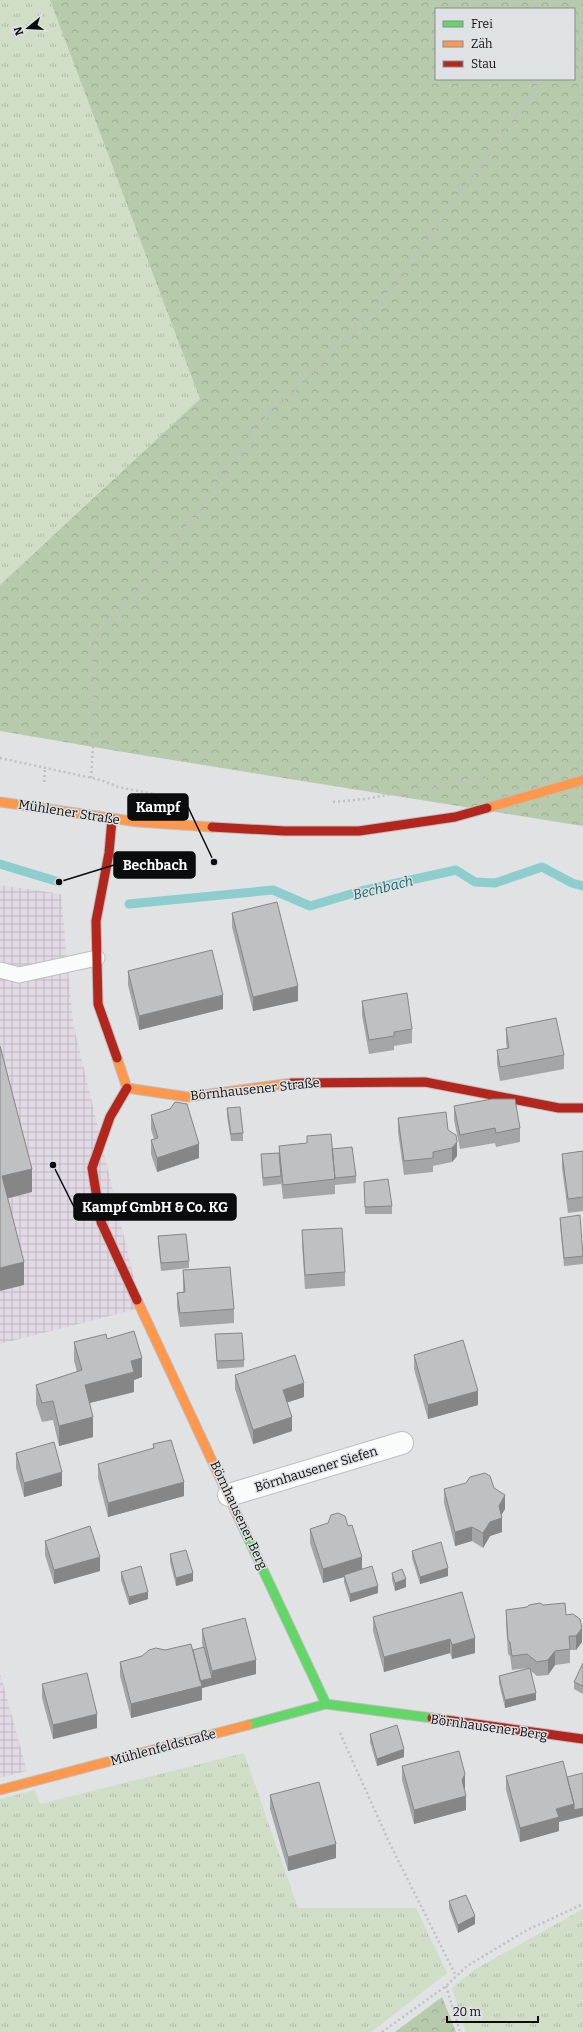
<svg xmlns="http://www.w3.org/2000/svg" width="583" height="2032" font-family="Bitter,serif">
<style>
.industrial{fill:url(#industrial-grid)}
.grass{fill:url(#grass-tufts)}
.forest{fill:url(#forest-crowns);fill-rule:evenodd}
.lines{fill:none;stroke-linecap:round;stroke-linejoin:round}
.stream{stroke:#8dcdcd;stroke-width:9}
.lane-casing{stroke:#bebfc0;stroke-width:17}
.street-casing{stroke:#bebfc0;stroke-width:24}
.fast-casing{stroke:#bebfc0;stroke-width:11}
.slow-casing{stroke:#bebfc0;stroke-width:11}
.jam-casing{stroke:#bebfc0;stroke-width:11}
.path{stroke:#bfc0c1;stroke-width:2.5;stroke-dasharray:2 3;stroke-linecap:butt}
.lane{stroke:#fafbfb;stroke-width:15}
.street{stroke:#fafbfb;stroke-width:22}
.fast{stroke:#63d668;stroke-width:9}
.slow{stroke:#ff974d;stroke-width:9}
.jam{stroke:#b3261e;stroke-width:9}
.wall{fill:#a4a5a6}
.shaded-wall{fill:#868687}
.building{fill:#bfc0c1;stroke:#868687}
.labels{text-anchor:middle;dominant-baseline:central;stroke-width:3;stroke-linejoin:round;paint-order:stroke}
.street-label{font-size:13px;fill:#0b0c0d;stroke:#dfe2e4}
.water-label{font-size:14px;font-style:italic;fill:#196465;stroke:#dfe2e4}
.leader{fill:none;stroke:#0b0c0d;stroke-width:1.5}
.callout-dot{fill:#0b0c0d;stroke:#dfe2e4;stroke-width:1.5}
.callout{fill:#0b0c0d;stroke:#0b0c0d;stroke-width:1.5}
.callout-label{font-size:14px;text-anchor:middle;font-weight:bold;fill:#fff}
</style>
<defs>
<pattern id="industrial-grid" width="8" height="8" patternUnits="userSpaceOnUse"><rect width="8" height="8" fill="#e1d9e4"/><path d="M0 4h8M4 0v8" fill="none" stroke="#c0b9c2"/></pattern>
<pattern id="grass-tufts" width="24" height="20" patternUnits="userSpaceOnUse"><rect width="24" height="20" fill="#d0dec7"/><path d="M3 7l-1-3M5 7V3M7 7l1-3M15 17l-1-3M17 17v-4M19 17l1-3" fill="none" stroke="#b1bdaa"/></pattern>
<pattern id="forest-crowns" width="20" height="18" patternUnits="userSpaceOnUse"><rect width="20" height="18" fill="#b7caab"/><path d="M2 6a3 3 0 1 1 6 0M12 15a3 3 0 1 1 6 0" fill="none" stroke="#9cac92"/></pattern>
</defs>
<rect width="100%" height="100%" fill="#e0e2e3"/>
<path class="industrial" d="M0,885L61,894L73,1023L141,1308L0,1344Z
M0,1673L27,1771L0,1778Z"/>
<path class="grass" d="M0,0H50L200,399L0,585Z
M244,1753L298,1908H416L447,1973L371,2032H0V1799L35,1790L40,1804Z
M583,1909V2032H466L452,1988L474,1970Z"/>
<path class="forest" d="M50,0H583V826L135,754L0,731V585L200,399ZM436,9H574V79H436Z
M442,1997L456,2032H395Z"/>
<g class="lines">
<path class="stream" d="M0,864L59,882
M129,904L273,890L310,906L361,891L456,870L475,882L495,883L542,867L572,883L583,886"/>
<g class="lane-casing">
<path id="lane" d="M0,970L19,975L97,958"/>
</g>
<g class="street-casing">
<path id="street" d="M229,1495L402,1443"/>
</g>
<g class="fast-casing">
<path id="fast" d="M242,1525L326,1704
M248,1725L326,1704L432,1718"/>
</g>
<g class="slow-casing">
<path id="slow" d="M0,802L138,822L212,827
M487,808L583,780
M117,1058L127,1088L188,1097L292,1083
M137,1300L242,1525
M0,1790L248,1725"/>
</g>
<g class="jam-casing">
<path id="jam" d="M112,819L109,853L96,921L98,1004L117,1058
M212,827L285,831H359L455,817L487,808
M292,1083L425,1082L559,1108H583
M127,1088L110,1117L92,1168L101,1222L137,1300
M432,1718L583,1739"/>
</g>
<path class="path" d="M532,0L539,9
M574,54L583,64
M0,758L101,780L118,787L154,794
M91,778L93,747L92,642L153,576L255,429L376,310L543,79
M44,782L45,768
M333,802L365,799L491,776
M340,1733L389,1842L456,1976
M446,1986L460,2032
M382,2032L446,1986L467,1966L527,1930L583,1904"/>
<use href="#lane" class="lane"/>
<use href="#street" class="street"/>
<use href="#fast" class="fast"/>
<use href="#slow" class="slow"/>
<use href="#jam" class="jam"/>
</g>
<path class="wall" d="M232,913L298,1001L253,1011L232,927Z
M128,971L223,1009L139,1030L128,985Z
M362,1001L412,1029V1043L394,1046V1050L369,1054L362,1015Z
M506,1028L564,1055V1069L500,1081L497,1064V1050L507,1049L506,1042Z
M454,1106L520,1128V1142L496,1147L495,1143L460,1149L454,1120Z
M227,1108L243,1133V1141H231L227,1116Z
M151,1115L199,1158L157,1172L151,1154V1140L154,1139L151,1129Z
M398,1118L448,1130L457,1156L452,1162L433,1166V1172L404,1175L398,1132Z
M279,1146L332,1149L356,1176V1183L335,1185V1194L283,1199L281,1182V1184L263,1186L261,1162V1154L279,1153Z
M583,1151V1211L568,1213L562,1168V1154Z
M364,1182L392,1206V1214H365Z
M560,1218L583,1251V1264L564,1266L560,1225Z
M302,1230L345,1272V1286L305,1289L302,1244Z
M158,1236L189,1261V1268L161,1271L158,1244Z
M183,1270L234,1309V1323L180,1327L177,1307V1293L183,1292Z
M215,1334L244,1360V1367L217,1369Z
M107,1339L142,1377L134,1380V1392L90,1403L93,1437L59,1446L53,1420L42,1422L36,1404V1385L77,1372L74,1361V1342Z
M414,1355L478,1405L428,1419L414,1369Z
M235,1375L304,1397L287,1402L292,1431L253,1444L235,1389Z
M153,1444L184,1496L108,1517L98,1478V1464L153,1449Z
M16,1453L62,1486L24,1497L16,1468Z
M494,1488L505,1509L501,1515L502,1532L490,1536L483,1548L472,1541L455,1546L444,1503V1489Z
M348,1526L362,1570L378,1593L350,1602L344,1582V1577L323,1583L310,1543V1529Z
M45,1541L100,1571L54,1584L45,1555Z
M412,1551L448,1576L420,1584L412,1558Z
M170,1554L193,1581L176,1586L170,1562Z
M121,1572L148,1599L129,1605L121,1580Z
M392,1573L406,1587L395,1591L392,1580Z
M462,1592L475,1653L452,1659L450,1653L384,1672L373,1631V1617Z
M543,1605L566,1615L582,1642L576,1650H570V1663L555,1665L548,1675L537,1676L531,1671L536,1700L505,1708L499,1683V1676L527,1668L512,1670L510,1656L508,1654L506,1624V1610Z
M202,1629L256,1674L202,1688V1700L131,1718L120,1676V1662L193,1650L203,1648L202,1643Z
M583,1663V1694L574,1689V1682Z
M42,1684L97,1728L53,1739L42,1698Z
M370,1734L404,1757L377,1766L370,1742Z
M402,1766L465,1788L464,1790L466,1810L414,1824L402,1780Z
M506,1776L559,1822V1831L520,1842L506,1790Z
M270,1795L336,1858L288,1871L270,1809Z
M449,1901L475,1924L458,1933L449,1908Z"/>
<path class="shaded-wall" d="M298,986V1001L253,1011V997Z
M223,995V1009L139,1030V1016Z
M457,1142V1156L452,1162V1148Z
M199,1144V1158L157,1172V1158Z
M32,1169V1192L2,1200V1176Z
M24,1262V1285L0,1291V1268Z
M142,1358V1377L134,1380V1392L85,1404V1385L131,1361Z
M304,1383V1397L283,1404V1390Z
M478,1391V1405L428,1419V1405Z
M93,1417V1437L59,1446V1426Z
M292,1417V1431L253,1444V1430Z
M62,1472V1486L24,1497V1483Z
M184,1482V1496L108,1517V1503Z
M505,1495V1509L499,1519L502,1518V1532L490,1536L483,1548V1533Z
M472,1527V1541L455,1546V1532Z
M100,1557V1571L54,1584V1570Z
M362,1557V1571L344,1575V1577L323,1583V1569Z
M448,1568V1576L420,1584V1577Z
M193,1573V1581L176,1586V1578Z
M406,1579V1587L395,1591V1583Z
M378,1586V1593L350,1602V1594Z
M148,1592V1599L129,1605V1597Z
M582,1628V1642L576,1650V1636Z
M475,1638V1653L452,1659V1645Z
M450,1639V1653L384,1672V1657Z
M555,1651V1665L548,1675V1660Z
M256,1660V1674L202,1688V1700L131,1718V1704L199,1681L212,1678V1671Z
M536,1693V1700L505,1708V1700Z
M97,1714V1728L53,1739V1725Z
M404,1749V1757L377,1766V1759Z
M465,1774V1788L462,1794V1780Z
M466,1796V1810L414,1824V1810Z
M574,1804L583,1808V1816L559,1822V1831L520,1842V1828L556,1809Z
M336,1844V1858L288,1871V1857Z
M475,1916V1924L458,1933V1925Z"/>
<path class="building" d="M277,902L298,986L253,997L232,913Z
M212,950L223,995L139,1016L128,971Z
M407,993L412,1029L394,1032V1036L369,1040L362,1001Z
M556,1018L564,1055L500,1067L497,1050L509,1048L506,1028Z
M0,1046L32,1169L2,1176L24,1262L0,1268Z
M492,1099H515L520,1128L496,1133L495,1128L460,1135L454,1106Z
M175,1102L187,1104L199,1144L157,1158L151,1140L158,1138L151,1115L170,1109Z
M240,1107L243,1133L231,1134L227,1108Z
M446,1112L448,1130L456,1135L457,1142L452,1148L433,1152V1158L404,1161L398,1118Z
M331,1134L335,1179L283,1185L279,1146L307,1143V1136Z
M352,1147L356,1176L335,1178L332,1149Z
M583,1151V1197L568,1199L562,1154Z
M279,1153L281,1176L263,1178L261,1154Z
M388,1179L392,1206L365,1207L364,1182Z
M580,1215L583,1256L564,1258L560,1218Z
M342,1228L345,1272L305,1275L302,1230Z
M186,1234L189,1261L161,1263L158,1236Z
M230,1267L234,1309L180,1313L177,1293L185,1292L183,1270Z
M134,1331L142,1358L131,1361L134,1372L85,1385L93,1417L59,1426L53,1401L42,1403L36,1385L82,1370L74,1342L106,1334L107,1339Z
M242,1333L244,1360L217,1361L215,1334Z
M463,1340L478,1391L428,1405L414,1355Z
M295,1355L304,1383L283,1390L292,1417L253,1430L235,1375Z
M171,1440L184,1482L108,1503L98,1464L154,1448L153,1444Z
M54,1442L62,1472L24,1483L16,1453Z
M485,1473L490,1476L494,1488L505,1495L499,1506L502,1518L490,1522L483,1533L472,1527L455,1532L444,1489L466,1483L470,1477Z
M338,1513L345,1516L348,1526L352,1525L362,1557L323,1569L310,1529L328,1523L331,1515Z
M90,1526L100,1557L54,1570L45,1541Z
M441,1542L448,1568L420,1577L412,1551Z
M186,1550L193,1573L176,1578L170,1554Z
M141,1566L148,1592L129,1597L121,1572Z
M372,1566L378,1586L350,1594L344,1575Z
M402,1569L406,1579L395,1583L392,1573Z
M462,1592L475,1638L452,1645L450,1639L384,1657L373,1617Z
M540,1603L543,1605L565,1603L566,1615L573,1614L580,1619L582,1628L576,1636H569L570,1649L555,1651L548,1660L537,1662L527,1654L512,1656L510,1642L508,1640L506,1610L527,1607L529,1605Z
M245,1618L256,1660L212,1671L202,1629Z
M191,1644L202,1686L131,1704L120,1662L142,1656L149,1650L156,1648L165,1650Z
M204,1647L212,1678L200,1681L193,1650Z
M583,1663V1686L574,1682Z
M530,1668L536,1693L505,1700L499,1676Z
M87,1673L97,1714L53,1725L42,1684Z
M397,1725L404,1749L377,1759L370,1734Z
M459,1751L465,1774L462,1780L466,1796L414,1810L402,1766Z
M563,1761L574,1804L556,1809L559,1817L520,1828L506,1776Z
M583,1773V1808L574,1810V1804L567,1777Z
M319,1782L336,1844L288,1857L270,1795Z
M466,1895L475,1916L458,1925L449,1901Z"/>
<g class="labels">
<g class="street-label">
<text transform="translate(69 812) rotate(9)">Mühlener Straße</text>
<text transform="translate(255 1089) rotate(-6)">Börnhausener Straße</text>
<text transform="translate(316 1469) rotate(-17)">Börnhausener Siefen</text>
<text transform="translate(239 1515) rotate(65)">Börnhausener Berg</text>
<text transform="translate(489 1727) rotate(8)">Börnhausener Berg</text>
<text transform="translate(163 1747) rotate(-15)">Mühlenfeldstraße</text>
</g>
<g class="water-label">
<text transform="translate(383 888) rotate(-14)">Bechbach</text>
</g>
</g>
<path class="leader" d="M214 862L188 807M59 882L114 865M53 1165L74 1207"/>
<g class="callout-dot">
<circle cx="214" cy="862" r="4"/>
<circle cx="59" cy="882" r="4"/>
<circle cx="53" cy="1165" r="4"/>
</g>
<g class="callout">
<rect x="128" y="794" width="60" height="26" rx="4"/>
<rect x="114" y="852" width="81" height="26" rx="4"/>
<rect x="74" y="1194" width="162" height="26" rx="4"/>
</g>
<g class="callout-label">
<text x="158" y="812">Kampf</text>
<text x="155" y="870">Bechbach</text>
<text x="155" y="1212">Kampf GmbH &amp; Co. KG</text>
</g>
<rect x="435" y="8" width="140" height="72" fill="#dfe2e4" stroke="#8a8c8e"/>
<rect x="443" y="21" width="20" height="6" fill="#63d668" stroke="#8a8c8e"/>
<text x="471" y="28" font-size="12" fill="#0b0c0d">Frei</text>
<rect x="443" y="41" width="20" height="6" fill="#ff974d" stroke="#8a8c8e"/>
<text x="471" y="48" font-size="12" fill="#0b0c0d">Zäh</text>
<rect x="443" y="61" width="20" height="6" fill="#b3261e" stroke="#8a8c8e"/>
<text x="471" y="68" font-size="12" fill="#0b0c0d">Stau</text>
<g transform="translate(28 28) rotate(252)" stroke="#dfe2e4" stroke-width="3" paint-order="stroke">
<path d="M0-3L7 15L0 10L-7 15Z" fill="#0b0c0d"/>
<text y="-6" font-size="11" font-weight="bold" text-anchor="middle" fill="#0b0c0d">N</text>
</g>
<path d="M447 2016v6h91v-6" fill="none" stroke="#0b0c0d" stroke-width="2"/>
<text x="453" y="2016" font-size="12" fill="#0b0c0d" stroke="#dfe2e4" stroke-width="3" paint-order="stroke">20 m</text>
</svg>
